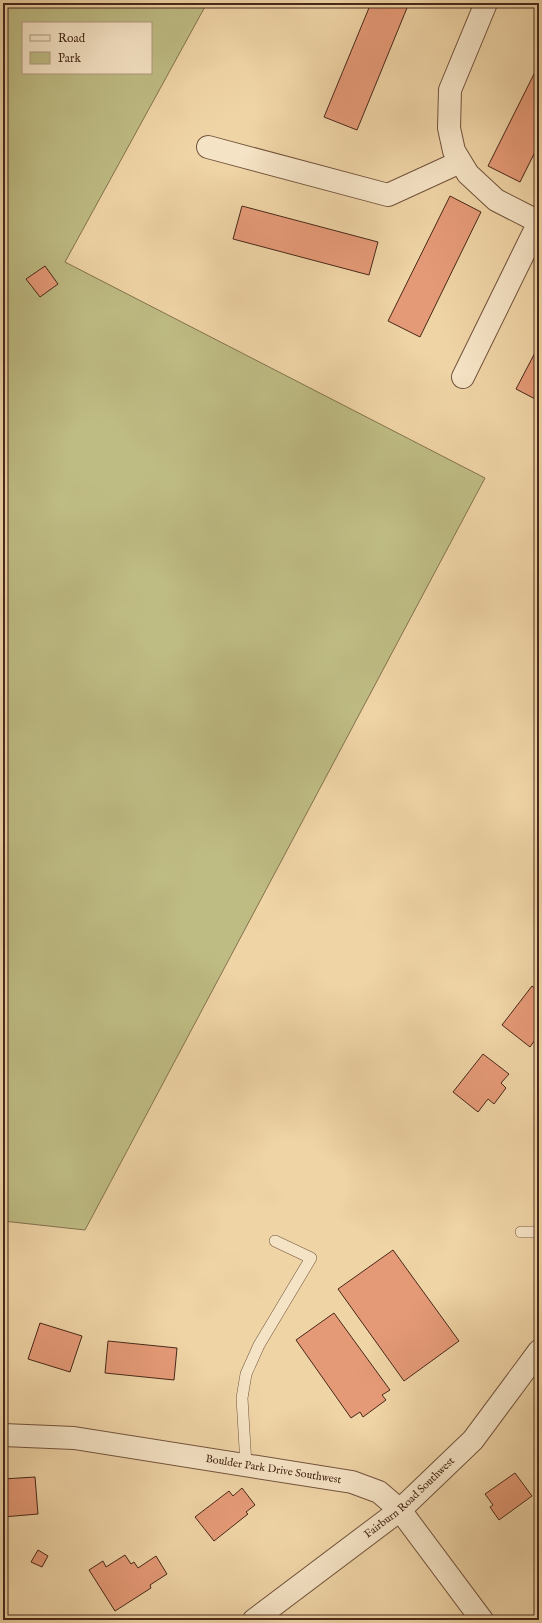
<svg xmlns="http://www.w3.org/2000/svg" width="542" height="1623" font-family="'IM FELL English',serif">
<style>
.green{fill:#bebb83;stroke:#83724e;fill-rule:evenodd}
.building{fill:#e59a77;stroke:#482818}
.lines{fill:none;stroke-linecap:round;stroke-linejoin:round}
.service-casing{stroke:#72533c;stroke-width:12}
.minor-casing{stroke:#72533c;stroke-width:24}
.tertiary-casing{stroke:#72533c;stroke-width:24}
.service{stroke:#f5e3c5;stroke-width:11}
.minor{stroke:#f5e3c5;stroke-width:22}
.tertiary{stroke:#f5e3c5;stroke-width:22}
.labels{text-anchor:middle;dominant-baseline:central;stroke-width:3;stroke-linejoin:round;paint-order:stroke}
.street-label{font-size:11px;fill:#482818;stroke:#f5e3c5}
</style>
<rect width="100%" height="100%" fill="#efd4a6"/>
<filter id="stains"><feTurbulence type="fractalNoise" baseFrequency=".005" numOctaves="4"/><feColorMatrix values="0 0 0 0 .2 0 0 0 0 .09 0 0 0 0 .02 0 0 0 .5 -.17"/></filter>
<radialGradient id="worn" r=".72"><stop offset=".6" stop-color="#630" stop-opacity="0"/><stop offset="1" stop-color="#630" stop-opacity=".3"/></radialGradient>
<path class="green" d="M3,3H207L65,262L485,478L85,1230L3,1221ZM23,23H151V73H23Z"/>
<path class="building" d="M371,3H409L357,130L324,117Z
M539,64V144L520,182L488,166Z
M450,196L481,212L420,337L388,321Z
M242,206L378,242L369,275L233,239Z
M45,266L58,284L40,297L26,279Z
M539,345V401L516,389Z
M532,986L539,992V1039L537,1037L530,1047L502,1025Z
M483,1054L509,1074L501,1083L506,1088L494,1104L488,1099L478,1112L453,1092Z
M393,1250L459,1341L404,1381L338,1289Z
M334,1313L390,1390L382,1395L386,1400L363,1417L360,1412L351,1418L296,1340Z
M40,1323L82,1336L70,1372L28,1359Z
M108,1341L177,1348L174,1380L105,1373Z
M515,1473L532,1496L499,1520L490,1507L493,1505L485,1494Z
M35,1477L38,1514L3,1517V1479Z
M242,1488L255,1505L246,1512L248,1514L214,1541L195,1517L229,1491L233,1496Z
M38,1550L48,1556L42,1567L31,1562Z
M125,1555L131,1564L134,1562L138,1568L156,1556L167,1574L150,1585L151,1588L115,1611L89,1570L103,1561L106,1567Z"/>
<g class="lines">
<g class="service-casing">
<path id="service" d="M521,1232H539
M246,1465L242,1398L246,1374L259,1345L311,1258L275,1241"/>
</g>
<g class="minor-casing">
<path id="minor" d="M486,3L450,90L449,128L454,151L468,174L496,200L539,222
M208,147L388,195L460,162
M463,377L539,222"/>
</g>
<g class="tertiary-casing">
<g id="tertiary">
<path id="s1" d="M3,1435L74,1438L352,1482L379,1492L400,1510L482,1620"/>
<path id="s2" d="M254,1620L400,1510L473,1440L539,1351"/>
</g>
</g>
<use href="#service" class="service"/>
<use href="#minor" class="minor"/>
<use href="#tertiary" class="tertiary"/>
</g>
<g class="labels">
<g class="street-label">
<text stroke="none"><textPath href="#s1" startOffset="273">Boulder Park Drive Southwest</textPath></text>
<text stroke="none"><textPath href="#s2" startOffset="198">Fairburn Road Southwest</textPath></text>
</g>
</g>
<rect width="542" height="1623" fill="none" stroke="#efd4a6" stroke-width="16"/>
<rect x="4" y="4" width="534" height="1615" fill="none" stroke="#482818" stroke-width="2"/>
<rect x="8" y="8" width="526" height="1607" fill="none" stroke="#482818"/>
<rect x="22" y="22" width="130" height="52" fill="#f5e3c5" stroke="#b09880"/>
<rect x="30" y="35" width="20" height="6" fill="#f5e3c5" stroke="#b09880"/>
<text x="58" y="42" font-size="12" fill="#482818">Road</text>
<rect x="30" y="52" width="20" height="12" fill="#bebb83" stroke="#b09880"/>
<text x="58" y="62" font-size="12" fill="#482818">Park</text>
<rect width="100%" height="100%" filter="url(#stains)"/>
<rect width="100%" height="100%" fill="url(#worn)"/>
</svg>
